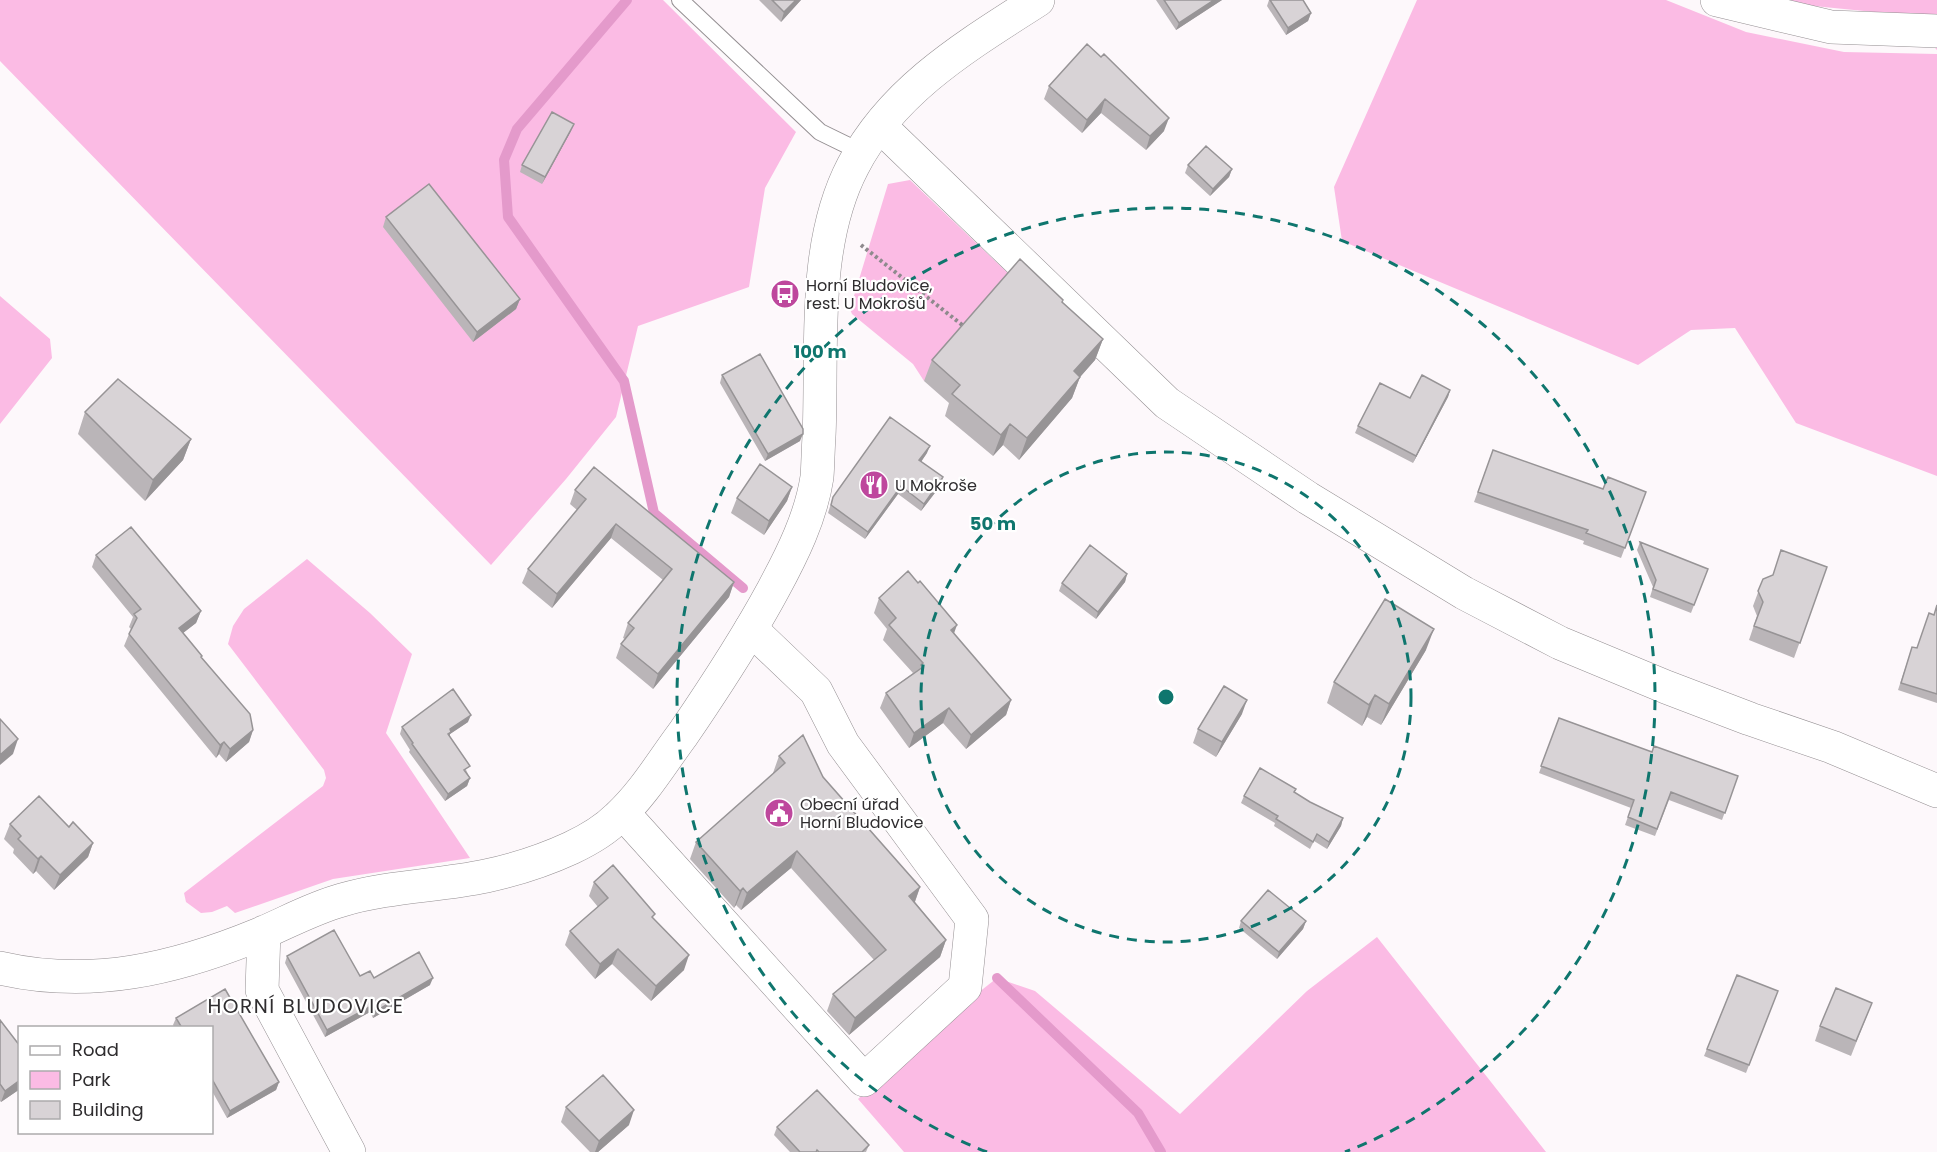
<svg xmlns="http://www.w3.org/2000/svg" width="1937" height="1152" font-family="Poppins,sans-serif">
<style>
.green{fill:#fbbbe4}
.lines{fill:none;stroke-linecap:round;stroke-linejoin:round}
.stream{stroke:#e49acb;stroke-width:10}
.service-casing{stroke:#948f92;stroke-width:18}
.minor-casing{stroke:#948f92;stroke-width:34}
.tertiary-casing{stroke:#948f92;stroke-width:34}
.path{stroke:#8e8a8d;stroke-width:4;stroke-dasharray:3 3;stroke-linecap:butt}
.service{stroke:#fff;stroke-width:16}
.minor{stroke:#fff;stroke-width:33}
.tertiary{stroke:#fff;stroke-width:33}
.wall{fill:#bab5b8}
.shaded-wall{fill:#979496}
.building{fill:#d8d3d6;stroke:#979496;stroke-width:1.5}
.ring{fill:none;stroke:#0f766e;stroke-width:3;stroke-dasharray:10 8}
.labels{text-anchor:middle;dominant-baseline:central;stroke-width:4.5;stroke-linejoin:round;paint-order:stroke}
.poi-label{font-size:16px;fill:#2f2d2f;stroke:#fff;text-anchor:start}
.quarter-label{font-size:20px;letter-spacing:1.5px;fill:#2f2d2f;stroke:#fff}
.centre{fill:#0f766e;stroke:#fff;stroke-width:3}
.ring-label{font-size:18px;text-anchor:middle;font-weight:bold;fill:#0f766e;stroke:#fff;stroke-width:4.5;stroke-linejoin:round;paint-order:stroke}
</style>
<rect width="100%" height="100%" fill="#fdf8fb"/>
<path class="green" d="M0,0H663L796,132L765,188L749,287L638,326L616,417L566,479L491,565L0,61Z
M1417,0H1666L1746,32L1844,52L1937,54V476L1796,423L1735,328L1691,330L1638,365L1342,241L1334,187Z
M1788,0H1937V50L1904,15L1804,5Z
M910,180L1013,278L924,381L913,364L852,314L850,309L888,184Z
M0,296L50,339L52,358L0,424Z
M307,559L370,613L412,654L386,733L470,858L333,879L235,913L227,906L212,912L201,913L186,902L184,893L323,786L326,778L324,770L228,644L233,626L244,609Z
M1377,937L1546,1152H904L858,1099L969,1000L997,978L1035,991L1180,1114L1307,991Z"/>
<g class="lines">
<path class="stream" d="M627,0L517,129L504,160L508,217L624,381L654,513L743,588
M997,978L1138,1113L1161,1152"/>
<g class="service-casing">
<path id="service" d="M680,0L820,132L861,152"/>
</g>
<g class="minor-casing">
<path id="minor" d="M880,126L1167,403L1308,498L1464,593L1560,643L1666,687L1750,719L1832,747L1937,791
M623,813L864,1080L965,987L972,919L843,744L816,691L751,629"/>
</g>
<g class="tertiary-casing">
<path id="tertiary" d="M1717,0L1831,27L1937,31
M264,932L262,990L349,1152
M0,968C91,989 175,969 260,934C288,922 313,908 342,900C389,886 439,886 486,876C514,870 545,860 571,848C588,840 605,830 618,817C644,793 662,762 683,734C715,687 746,640 773,590C792,555 811,517 817,477C818,464 818,450 819,437C823,349 811,246 853,166C893,89 968,45 1038,0"/>
</g>
<path class="path" d="M861,245L966,328"/>
<use href="#service" class="service"/>
<use href="#minor" class="minor"/>
<use href="#tertiary" class="tertiary"/>
</g>
<path class="wall" d="M759,0H801L781,22Z
M1156,0H1222L1176,30Z
M1269,0H1303L1311,13L1308,21L1286,35L1267,6Z
M1101,57L1164,131L1146,150L1101,113L1082,133L1044,99L1049,86Z
M571,131L542,184L520,172L522,165Z
M1188,165L1232,169L1229,177L1210,196L1185,173Z
M386,217L520,299L516,309L473,342L383,227Z
M1062,302L1103,339L1095,360L1080,377L1072,398L1019,460L1003,445L993,456L945,416L949,403L924,381L932,360Z
M722,375L800,441L765,461L720,383Z
M1450,390L1448,397L1413,463L1355,433L1358,426Z
M85,412L191,439L183,460L145,501L78,434Z
M1493,450L1603,489L1646,492L1621,558L1583,544L1584,541L1474,502Z
M927,453L921,461L941,485L921,511L898,494L865,539L828,513L833,497Z
M792,487L787,501L764,535L731,513L737,498Z
M575,490L734,582L729,597L653,689L616,658L621,644L625,639L623,638L628,623L663,580L611,538L552,608L522,583L528,569L577,510L570,504Z
M1640,542L1708,569L1691,613L1650,597L1653,587L1637,550Z
M96,555L201,611L196,623L183,633L253,730L249,742L226,762L219,754L216,758L124,646L131,629L129,627L133,617L92,567Z
M1827,567L1794,658L1749,640L1757,616L1753,606L1763,579Z
M1127,574L1125,582L1096,619L1059,591L1062,583Z
M879,598L954,634L1011,700L1006,715L966,749L943,723L909,748L880,708L886,693L913,673L883,640L887,629L874,613Z
M1937,604V703L1898,690L1912,647L1917,648L1934,615Z
M1426,650L1381,725L1367,717L1362,726L1327,703L1334,682Z
M1242,714L1216,757L1193,743L1198,729Z
M1559,718L1652,752L1738,776L1722,820L1669,800L1655,836L1625,825L1631,808L1539,773Z
M468,722L450,734V737L470,778L467,786L445,801L409,752L410,750L400,734L402,727Z
M779,756L823,777L920,887L915,902L946,940L940,957L849,1035L827,1011L833,994L874,960L791,868L741,910L736,905L734,908L690,859L696,842L774,773H773Z
M1296,789L1294,793L1310,802L1343,818L1341,826L1327,849L1314,841L1310,849L1274,826L1275,823L1241,803L1244,796Z
M10,824L69,827L93,843L88,857L54,890L36,871L33,874L13,853L14,849L4,839Z
M594,882L654,919L684,970L651,1001L612,964L595,979L565,945L570,931L598,907L589,896Z
M1241,921H1306L1303,929L1277,959L1239,928Z
M287,956L360,976L430,985L373,1018L370,1012L325,1037L285,963Z
M1737,975L1778,991L1746,1073L1704,1056Z
M225,989L279,1082L276,1090L227,1118L212,1091V1028H175L173,1025L176,1018Z
M1872,1003L1851,1056L1815,1041L1820,1026Z
M0,1020L20,1046V1089L1,1102L0,1101Z
M566,1107L629,1125L598,1152H590L561,1122Z
M777,1127L869,1145L866,1152H790L774,1135Z"/>
<path class="shaded-wall" d="M796,0H801L781,22L784,12Z
M1214,0H1222L1176,30L1179,23Z
M1311,13L1308,21L1286,35L1288,28Z
M1105,99L1101,113L1082,133L1087,120Z
M1169,118L1164,131L1146,150L1150,136Z
M574,124L571,131L542,184L545,177Z
M1232,169L1229,177L1210,196L1213,189Z
M520,299L516,309L473,342L477,332Z
M1103,339L1095,360L1066,393L1074,371Z
M1080,377L1072,398L1019,460L1027,438Z
M1450,390L1448,397L1413,463L1416,456Z
M1010,424L1003,445L993,456L1001,435Z
M803,434L800,441L765,461L768,454Z
M191,439L183,460L145,501L153,480Z
M930,446L927,453L917,468L919,460Z
M943,477L941,485L921,511L924,504Z
M901,486L898,494L865,539L868,532Z
M792,487L787,501L764,535L769,521Z
M616,524L611,538L552,608L557,594Z
M1127,574L1125,582L1096,619L1098,612Z
M734,582L729,597L653,689L658,674Z
M201,611L196,623L174,640L179,628Z
M957,625L952,639L951,630Z
M1434,629L1426,650L1381,725L1389,704Z
M1375,695L1367,717L1362,726L1369,705Z
M1011,700L1006,715L966,749L971,735Z
M1247,700L1242,714L1216,757L1222,742Z
M949,708L943,723L909,748L914,733Z
M471,715L468,722L450,734L449,739L445,742L450,729Z
M253,730L249,742L226,762L230,749Z
M18,739L13,754L0,765V755Z
M224,742L219,754L216,758L220,745Z
M470,778L467,786L445,801L448,794Z
M1343,818L1341,826L1327,849L1329,842Z
M93,843L88,857L54,890L60,875Z
M797,851L791,868L741,910L747,893Z
M41,856L36,871L33,874L38,859Z
M920,887L914,904L909,896Z
M743,888L736,905L734,908L740,891Z
M1306,921L1303,929L1277,959L1279,952Z
M946,940L940,957L849,1035L855,1018Z
M618,949L612,964L595,979L600,964Z
M689,955L684,970L651,1001L656,986Z
M433,978L430,985L373,1018L376,1011Z
M373,1005L370,1012L325,1037L327,1030Z
M20,1080V1089L1,1102L5,1091Z
M279,1082L276,1090L227,1118L230,1111Z
M634,1110L629,1125L598,1152H595L599,1141Z"/>
<path class="building" d="M772,0H796L784,12Z
M1164,0H1214L1179,23Z
M1270,0H1303L1311,13L1288,28Z
M1087,44L1101,57L1104,54L1169,118L1150,136L1105,99L1087,120L1049,86Z
M552,112L574,124L545,177L522,165Z
M1206,146L1232,169L1213,189L1188,165Z
M429,184L520,299L477,332L386,217Z
M1020,259L1063,300L1062,302L1103,339L1074,371L1080,377L1027,438L1010,424L1001,435L952,394L960,385L932,360Z
M760,354L803,429V434L768,454L722,375Z
M1422,375L1450,390L1416,456L1358,426L1380,383L1410,398Z
M118,379L191,439L153,480L85,412Z
M890,417L930,446L919,460L943,477L924,504L901,486L868,532L831,505L833,497Z
M1493,450L1603,489L1608,477L1646,492L1625,548L1586,533L1588,530L1478,492Z
M760,464L792,487L769,521L737,498Z
M594,467L734,582L658,674L621,644L634,628L628,623L672,569L616,524L557,594L528,569L586,499L575,490Z
M131,527L201,611L179,628L202,656L201,657L250,714L253,730L230,749L224,742L220,745L129,634L137,618L134,614L141,609L96,555Z
M1640,542L1708,569L1694,605L1653,589L1656,580Z
M1090,545L1127,574L1098,612L1062,583Z
M1781,550L1827,567L1800,643L1754,626L1763,602L1758,591L1763,579L1773,575Z
M908,571L918,583L920,581L957,625L951,630L1011,700L971,735L949,708L914,733L886,693L923,667L921,665L923,663L889,625L896,618L879,598Z
M1385,599L1434,629L1389,704L1375,695L1369,705L1334,682Z
M1937,605V694L1901,683L1912,647L1917,648L1929,613L1934,615Z
M1224,686L1247,700L1222,742L1198,729Z
M453,689L471,715L450,729L451,732L448,734L470,766L464,770L470,778L448,794L412,744L413,743L402,727Z
M1559,718L1652,752L1654,746L1738,776L1725,813L1671,792L1657,829L1628,817L1634,800L1541,766Z
M0,719L18,739L0,755Z
M803,735L823,777L920,887L909,896L946,940L855,1018L833,994L886,950L797,851L747,893L743,888L740,891L696,842L785,763L779,756Z
M1260,768L1296,789L1294,792L1310,802L1343,818L1329,842L1317,834L1313,842L1276,819L1278,816L1244,796Z
M39,796L69,827L73,822L93,843L60,875L41,856L38,859L18,839L21,836L10,824Z
M613,865L655,914L652,917L689,955L656,986L618,949L600,964L570,931L608,898L594,882Z
M1268,890L1306,921L1279,952L1241,921Z
M334,930L360,976L370,971L374,978L419,952L433,978L376,1011L373,1005L327,1030L287,956Z
M1737,975L1778,991L1749,1065L1707,1049Z
M1836,988L1872,1003L1856,1041L1820,1026Z
M225,989L279,1082L230,1111L212,1079V1028H182L176,1018Z
M0,1020L20,1046V1080L5,1091L0,1084Z
M603,1075L634,1110L599,1141L566,1107Z
M817,1090L869,1145L862,1152H819L817,1150L816,1152H800L777,1127Z"/>
<g class="ring">
<circle cx="1166" cy="697" r="245"/>
<path d="M987 1152A489 489 0 1 1 1345 1152"/>
</g>
<defs>
<g id="bus-disc" transform="scale(1.5)"><circle r="9.5" fill="#be479d" stroke="#fff"/><path d="M-5-6H5V4H4V6H2V4H-2V6H-4V4H-5ZM-3.5-4V0h7V-4ZM-3.5 1.2v1.5H-2V1.2ZM2 1.2v1.5H3.5V1.2Z" fill="#fff"/></g>
<g id="restaurant-disc" transform="scale(1.5)"><circle r="9.5" fill="#be479d" stroke="#fff"/><path d="M-5-6h1v4h1v-4h1v4h1v-4h1v5L-1.5 .5V6h-2V.5L-5-1ZM5-6V6H3V1.5H1.5Q1.5-4 5-6Z" fill="#fff"/></g>
<g id="civic-disc" transform="scale(1.5)"><circle r="9.5" fill="#be479d" stroke="#fff"/><path d="M-.6-6.5H3V-4.5H.6V-3L4-1V1h2V6H-6V1h2V-1L-.6-3ZM-1.2 2.5V6h2.4V2.5Z" fill="#fff"/></g>
</defs>
<g fill-rule="evenodd">
<use href="#bus-disc" x="785" y="294"/>
<use href="#restaurant-disc" x="874" y="485"/>
<use href="#civic-disc" x="779" y="813"/>
</g>
<g class="labels">
<g class="poi-label">
<text x="806" y="285">Horní Bludovice,<tspan x="806" dy="18">rest. U Mokrošů</tspan></text>
<text x="895" y="485">U Mokroše</text>
<text x="800" y="804">Obecní úřad<tspan x="800" dy="18">Horní Bludovice</tspan></text>
</g>
<g class="quarter-label">
<text x="306" y="1006">HORNÍ BLUDOVICE</text>
</g>
</g>
<circle cx="1166" cy="697" r="9" class="centre"/>
<g class="ring-label">
<text x="820" y="358">100 m</text>
<text x="993" y="530">50 m</text>
</g>
<rect x="18" y="1026" width="195" height="108" fill="#ffffff" stroke="#acabac" stroke-width="1.5"/>
<rect x="30" y="1046" width="30" height="9" fill="#ffffff" stroke="#acabac" stroke-width="1.5"/>
<text x="72" y="1056" font-size="18" fill="#2f2d2f">Road</text>
<rect x="30" y="1071" width="30" height="18" fill="#fbbbe4" stroke="#acabac" stroke-width="1.5"/>
<text x="72" y="1086" font-size="18" fill="#2f2d2f">Park</text>
<rect x="30" y="1101" width="30" height="18" fill="#d8d3d6" stroke="#acabac" stroke-width="1.5"/>
<text x="72" y="1116" font-size="18" fill="#2f2d2f">Building</text>
</svg>
